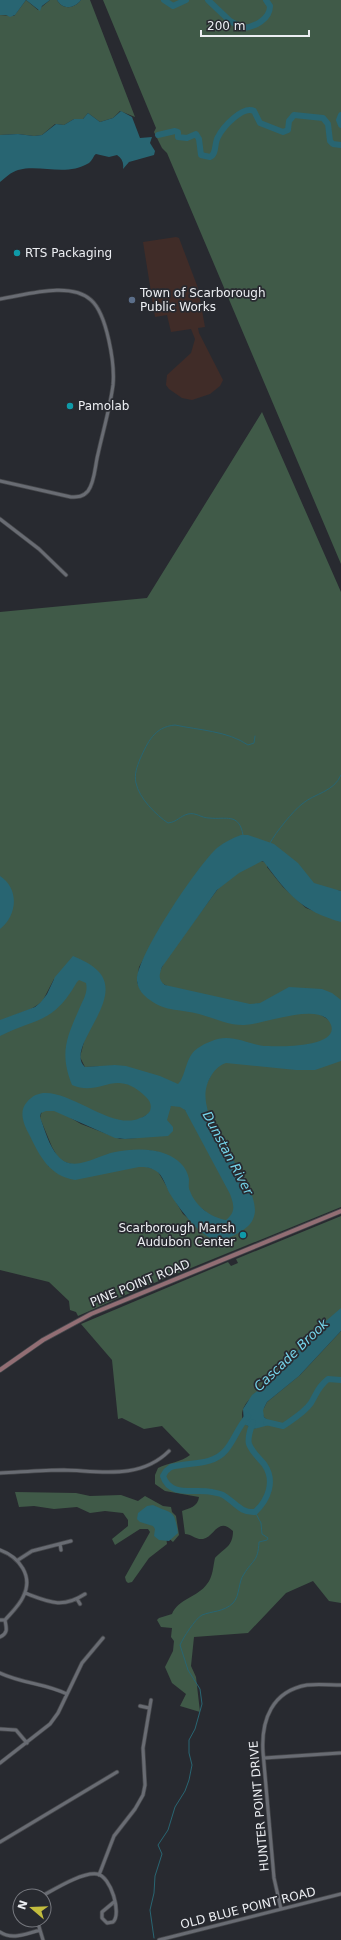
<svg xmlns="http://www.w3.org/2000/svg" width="341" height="1940" font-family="'DejaVu Sans',sans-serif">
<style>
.industrial{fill:#402c28}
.green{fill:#405a48}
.water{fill:#286572;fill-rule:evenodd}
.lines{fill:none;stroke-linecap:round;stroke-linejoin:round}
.stream{stroke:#286572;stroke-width:1}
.river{stroke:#286572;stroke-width:6}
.minor-casing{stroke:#46484c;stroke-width:4.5}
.secondary-casing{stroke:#46484c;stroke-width:5.5}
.minor{stroke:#696c73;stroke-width:3}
.secondary{stroke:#926e74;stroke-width:4}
.culture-dot{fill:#0f9aa8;stroke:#282a30;stroke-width:1.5}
.service-dot{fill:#5c6f8a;stroke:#282a30;stroke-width:1.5}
.labels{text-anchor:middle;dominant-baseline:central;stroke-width:3.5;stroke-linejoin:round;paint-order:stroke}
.poi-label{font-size:12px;fill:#eceef2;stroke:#282a30;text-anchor:start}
.street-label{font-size:12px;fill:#eceef2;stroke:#282a30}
.water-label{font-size:13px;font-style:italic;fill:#75d4ea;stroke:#282a30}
</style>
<rect width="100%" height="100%" fill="#282a30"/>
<path class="industrial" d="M176,237L179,238L198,288L205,327L198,328L199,333L223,380L220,386L210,394L192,400L182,398L169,389L166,385L167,375L191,353L195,339L191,329L171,332L167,315L155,317L143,242Z"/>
<path class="green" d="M26,0L38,10L50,0H57C63,10 74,9 81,0H90L135,117L120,111L113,118L100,122L88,113L83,119H74L64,125L55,124L42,135L34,136L18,134L0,135V15L14,16Z
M103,0H341V564L167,153L162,148L154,132L156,128Z
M262,412L341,592V891L312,886L271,844L159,932L139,967L137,982L141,991L272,1019L307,1006L332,1022V1038L317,1043L283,1049L248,1045L181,1087L112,1066L85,1067L80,1057L101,977L54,979L42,1002L31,1009L0,1021V612L147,598Z
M258,860L267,863V867L283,887L306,908L341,921V1003H261L252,1005L239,1004L167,986L160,982L158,975L166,959L223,882Z
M82,976L89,987L66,1062L136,1087L159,1107L131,1125L31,1098L49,1167L144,1166L157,1170L183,1214L206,1234L241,1229L218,1137L202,1100L205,1087L217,1063L341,1057V1207L137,1290L78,1316L76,1312L70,1310L69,1301L49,1282L0,1270V1034Z
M171,1106H182L190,1116L238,1202L230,1220L217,1221L195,1203L158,1152C130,1145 106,1160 78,1165C73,1165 66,1162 60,1161L52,1147L40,1118L42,1111H59L81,1124L120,1139L137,1138Z
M341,1216V1311L316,1333L311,1341C296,1357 282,1377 265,1391C256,1398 250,1395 244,1407C239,1417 244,1426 254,1429L262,1425L272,1424L264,1417L262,1412L260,1411V1409L264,1408L267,1402L300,1375L341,1331V1603L329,1601L313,1581L286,1593L248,1633L194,1637L191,1666L196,1677L200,1712L180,1706L186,1694L172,1683L165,1667L173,1651L174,1641L171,1637L172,1628L161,1627L157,1620L159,1618L172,1614C178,1599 198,1597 207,1584C213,1577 213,1566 215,1558C224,1548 233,1547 233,1531C218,1516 214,1537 203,1539C196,1540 191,1534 185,1534L182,1511C189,1508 198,1507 199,1497L165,1491L155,1484V1475L158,1468C168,1463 182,1462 190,1455L162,1426L144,1429L122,1418L118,1419L112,1360L81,1324L228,1262L231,1266L238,1263L236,1259Z
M15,1492L76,1493L90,1496L121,1495L138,1501L145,1496L163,1506L171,1507L172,1512L176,1516L179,1535L173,1542L166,1536L167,1544L149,1558L132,1582L128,1583L126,1581L125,1577L150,1532L148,1529H140L115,1545L112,1539L128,1526V1520L123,1513L105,1511L90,1513L77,1507L54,1509L34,1506L19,1507Z"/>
<path class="water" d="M0,0H50L42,6L40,11L26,0L15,15L10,17L6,15H0Z
M57,0H81C74,9 63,10 57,0Z
M121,111L132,117L140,138L152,137L150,143L155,151L154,155L129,162L123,169C124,163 122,158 117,155L109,157L96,154C93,156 93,160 89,163C66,177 41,164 18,170C11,172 5,178 0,182V135L18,134L34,136L42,135L56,124L64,125L74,119H83L88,113L100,122L113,118Z
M241,835H248L274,844L298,863L314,883L341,891V922C302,911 288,895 264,862L262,861L239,873L217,890L162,967C159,975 158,980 165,985L250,1004L260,1003L289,987L322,989L332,993L341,1000V1061L315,1070H296L226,1063C217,1066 212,1073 208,1082C189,1128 282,1197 247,1227C241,1232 229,1239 220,1240C202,1241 179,1208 170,1194C166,1187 163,1175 156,1171C150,1167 145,1167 139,1167L75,1180C50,1176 40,1157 30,1136C24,1125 18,1112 27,1102C52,1070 108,1134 140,1118C144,1117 148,1114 150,1111C152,1105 150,1101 146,1097C115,1066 101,1098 72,1085C59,1052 67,1037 80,1007C84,998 88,992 86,983L79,980L77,982C53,1024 38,1017 0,1036V1020L35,1007L41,1002L47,994L55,977L73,956C82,960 92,964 99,972C125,1001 64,1048 85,1067L115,1065L126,1066L160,1076L178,1084C186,1077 185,1056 198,1048C205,1043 217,1038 226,1038C241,1038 254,1046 267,1046C280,1047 339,1047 331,1025C322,999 261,1026 243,1025C227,1025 214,1018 199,1014C182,1009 165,1012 150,1000C144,996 138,990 137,981C135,958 198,865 217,848C225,842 232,838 241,835ZM171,1106L180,1107L185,1110L230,1194C234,1205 236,1212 226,1220C212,1218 195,1206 190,1191C188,1188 189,1184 189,1179C187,1167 177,1158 166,1154C150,1148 131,1149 115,1152C98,1155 73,1174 58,1156C49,1146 45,1130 40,1117L41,1113L46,1111H54L115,1138L125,1139L168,1136L173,1131V1127L167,1120Z
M0,876C20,889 17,916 0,929Z
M341,1308V1331L299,1376L267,1402L263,1410L264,1417L273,1424L254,1429L244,1424L243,1409L252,1395L270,1382L320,1326Z
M153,1505C174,1515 174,1509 178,1533L169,1541L159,1540L154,1536L155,1529L153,1526L140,1522L137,1519L138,1513L147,1506Z"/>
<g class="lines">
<path class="stream" d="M243,835C239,812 226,820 209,818C201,818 196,812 188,814C180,816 177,822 168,823C156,815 139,798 136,783C134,774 137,767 140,759C148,742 154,727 175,725C198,730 228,731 248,745L254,743L255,736
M270,843C276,832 293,811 302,804C315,793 334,792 341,775
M154,1938L150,1910L154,1893L155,1876L162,1854L158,1845L168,1830L175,1807L185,1791L189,1780L192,1765L189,1753V1740L195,1729L202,1704L200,1689L188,1670L180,1645C183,1638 195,1619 202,1615C212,1611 224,1612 233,1603C240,1596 238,1582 244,1574C253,1559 258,1562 259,1542L267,1540L268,1538L262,1534L261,1523L255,1512"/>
<path class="river" d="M164,0L173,6L186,0
M208,0L230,21L243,28C255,27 270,19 270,6L266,0
M341,115L339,120L341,125
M158,135L175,131L178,132V137L187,138L196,134L199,139L201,155L210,157C217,154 214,143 218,137C223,127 243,105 254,111L260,123L283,132L288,130L289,121L294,115L323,118L328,124L330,141L333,144L341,145
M248,1416C238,1427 235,1439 226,1450C213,1466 189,1462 171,1467L166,1471L163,1476C170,1498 195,1488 212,1492C215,1493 220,1493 223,1495C235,1502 240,1513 255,1512C268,1500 276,1481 264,1464C259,1458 252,1452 249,1444C247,1437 251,1428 253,1422
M266,1422L283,1426C293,1419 304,1413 311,1403C317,1393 318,1387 328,1379L341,1380"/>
<g class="minor-casing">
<path id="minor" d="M0,299C26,295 70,281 91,300C107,314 115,364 113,385C110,408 103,431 98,454C95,465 95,482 88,491C83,497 78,497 71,497L0,481
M0,519L39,549L66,575
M0,1473C21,1472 43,1470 64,1470C100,1471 140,1480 169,1451
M60,1544L61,1550
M0,1550C19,1557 34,1576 23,1597C19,1606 11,1613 5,1620
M18,1560L32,1551L71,1541
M25,1593C49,1602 62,1609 85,1594
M77,1599L80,1604
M0,1620H5C6,1627 9,1633 0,1637
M0,1673C24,1684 44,1683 67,1694
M140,1706L149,1708
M0,1729L16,1730L27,1743
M264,1758L340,1753
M0,1763L50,1724L58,1713L82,1663L103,1638
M0,1842L117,1772
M99,1875L114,1836L135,1809L143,1795L145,1785L143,1748L151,1700
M42,1896C55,1889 82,1872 97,1874C111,1876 122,1914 113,1922L107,1923L102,1918V1912L114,1902
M281,1909L274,1878L263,1752C261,1720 272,1691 307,1685C318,1684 330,1685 341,1685
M37,1920L43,1940
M0,1932C11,1940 27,1934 40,1930
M159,1940L341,1894"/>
</g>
<g class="secondary-casing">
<path id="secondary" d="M0,1370L43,1340L91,1314L341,1211"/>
</g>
<use href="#minor" class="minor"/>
<use href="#secondary" class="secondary"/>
</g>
<g class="culture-dot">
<circle cx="17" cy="253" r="4"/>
<circle cx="70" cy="406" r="4"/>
<circle cx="243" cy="1235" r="4"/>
</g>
<circle class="service-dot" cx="132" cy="300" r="4"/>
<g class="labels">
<g class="poi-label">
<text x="25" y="253">RTS Packaging</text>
<text x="140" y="293">Town of Scarborough<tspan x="140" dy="14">Public Works</tspan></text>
<text x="78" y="406">Pamolab</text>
<text x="235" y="1228" text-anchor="end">Scarborough Marsh<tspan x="235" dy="14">Audubon Center</tspan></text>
</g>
<g class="street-label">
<text transform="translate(140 1283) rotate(-22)">PINE POINT ROAD</text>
<text transform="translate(259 1806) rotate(-95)">HUNTER POINT DRIVE</text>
<text transform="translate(248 1908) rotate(-14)">OLD BLUE POINT ROAD</text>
</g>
<g class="water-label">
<text transform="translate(228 1153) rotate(62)">Dunstan River</text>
<text transform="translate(291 1355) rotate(-44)">Cascade Brook</text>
</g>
</g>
<g transform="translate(32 1908) rotate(289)"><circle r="19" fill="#282a30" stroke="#76787e"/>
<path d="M0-3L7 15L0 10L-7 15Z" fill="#c3bd3e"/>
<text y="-6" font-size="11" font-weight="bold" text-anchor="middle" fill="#eceef2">N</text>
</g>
<path d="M201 30v6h108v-6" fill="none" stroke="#eceef2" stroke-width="2"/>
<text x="207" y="30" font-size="12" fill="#eceef2" stroke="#282a30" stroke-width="3" paint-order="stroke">200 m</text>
</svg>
